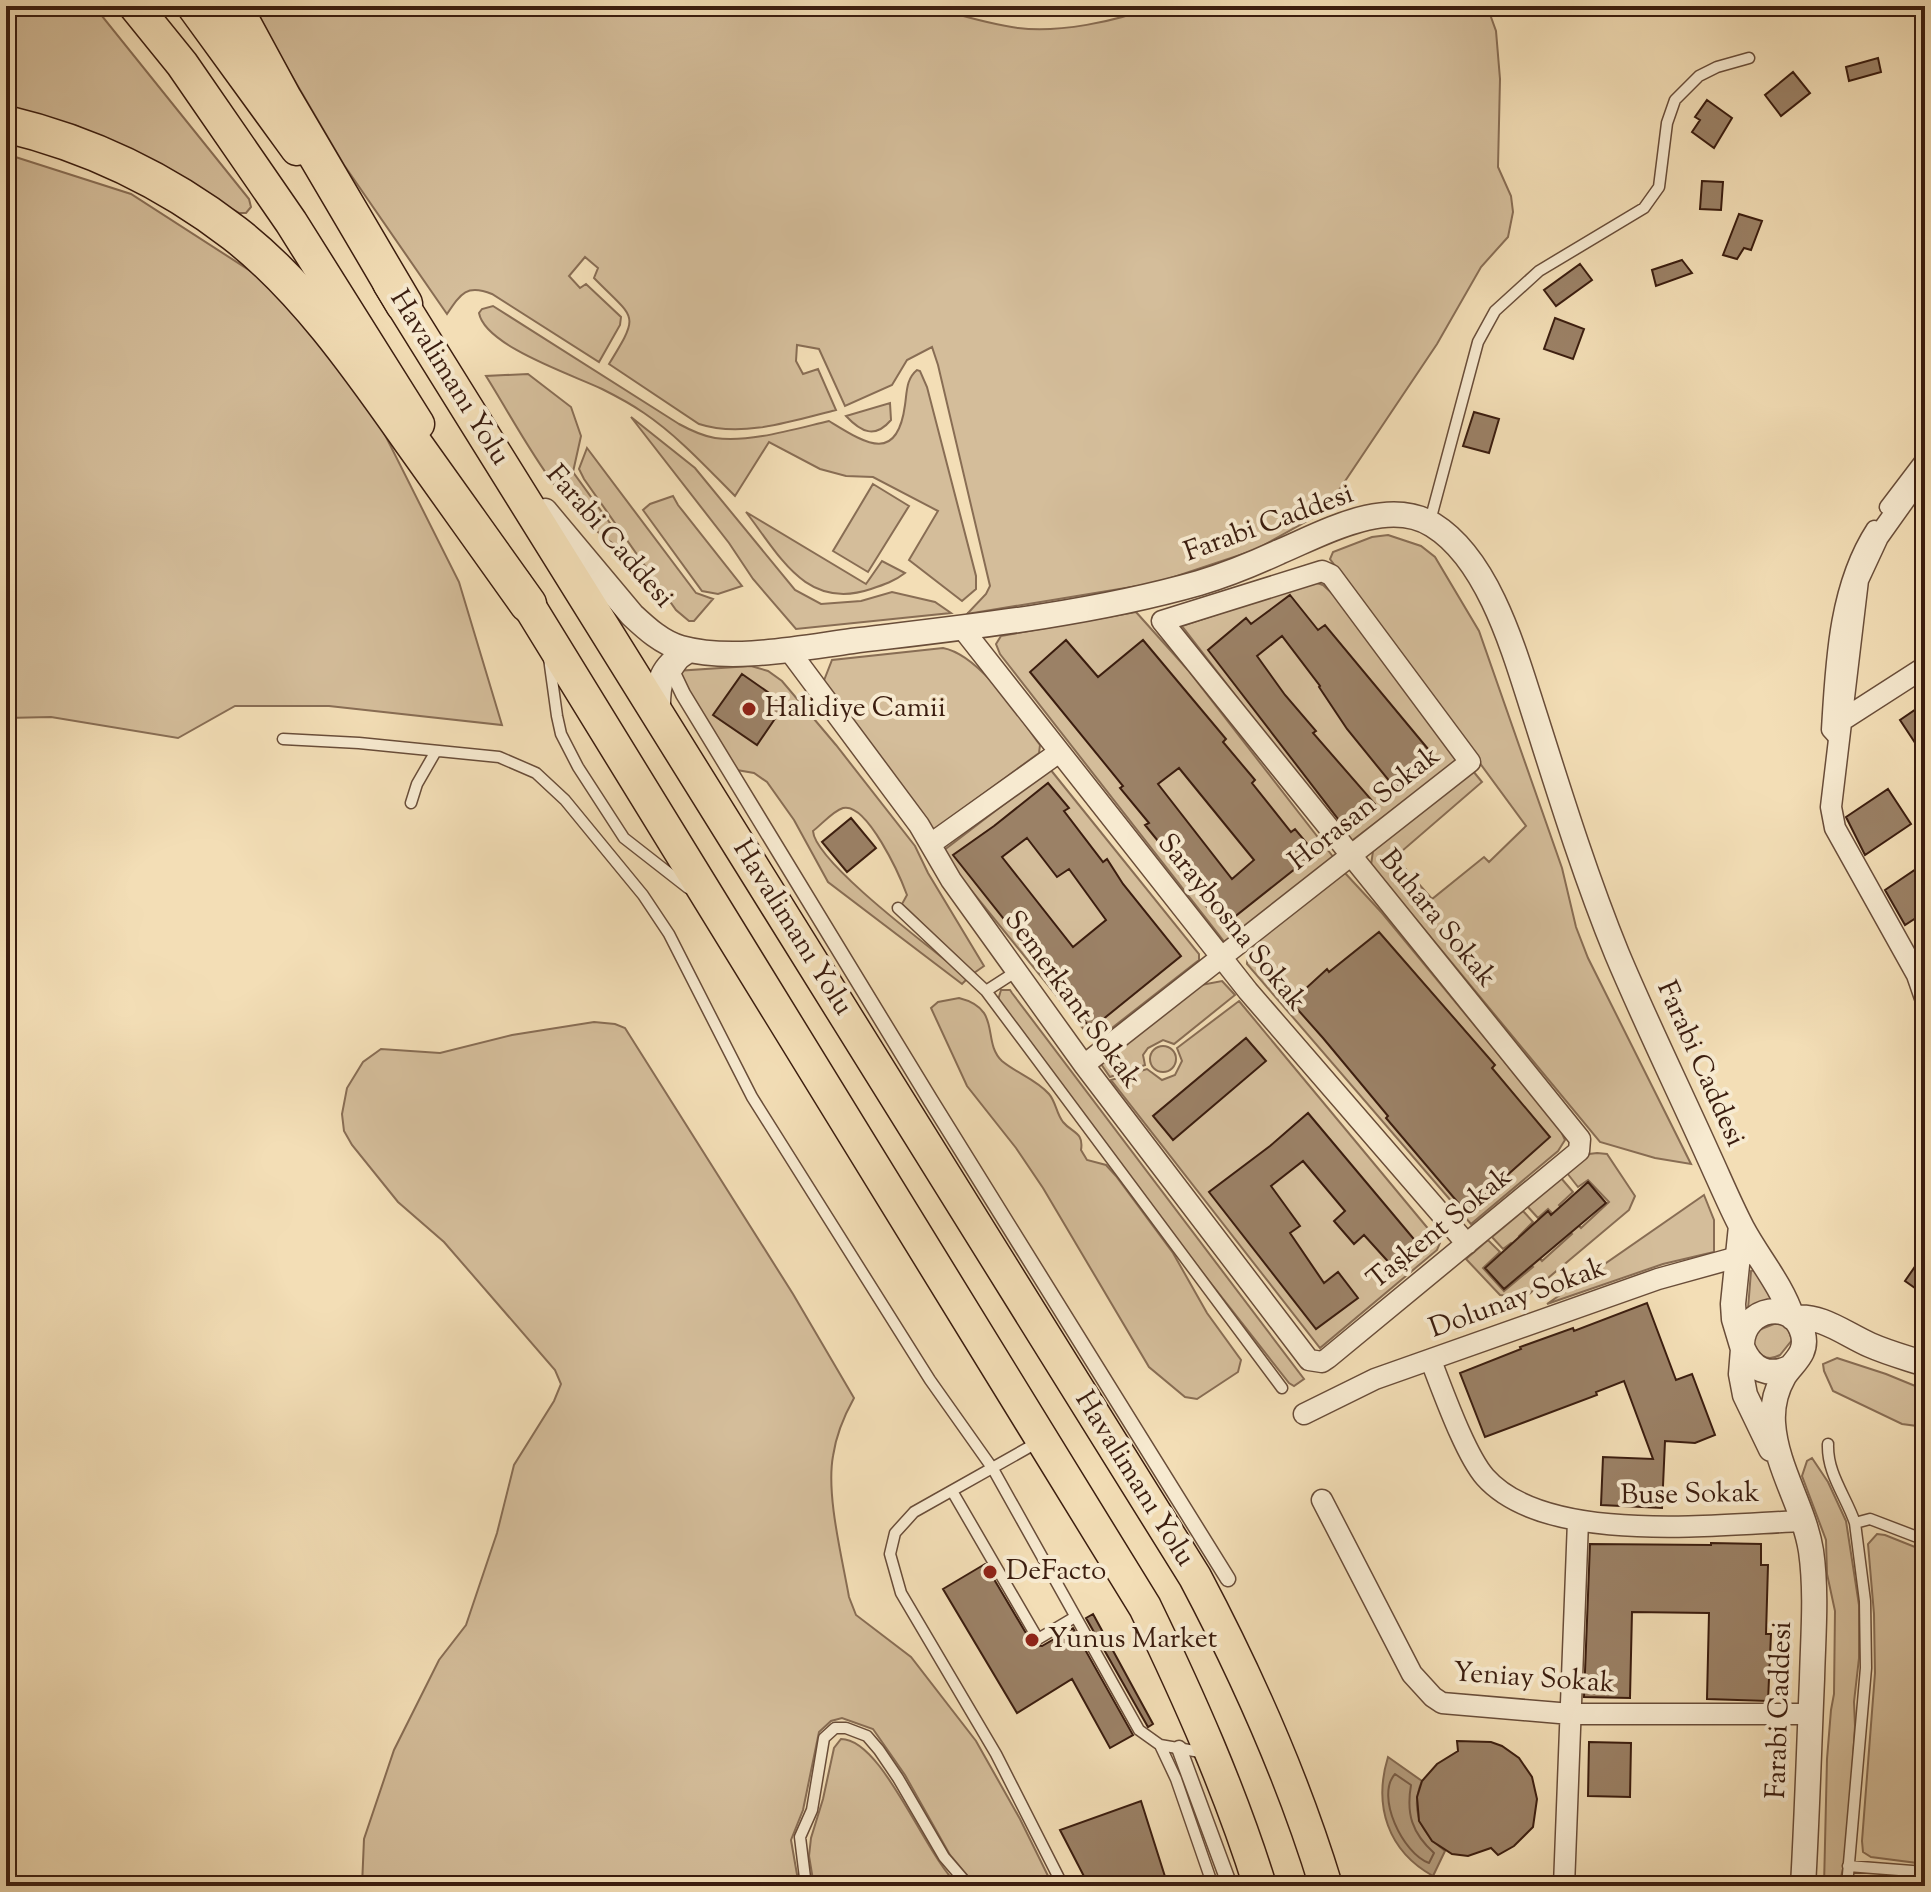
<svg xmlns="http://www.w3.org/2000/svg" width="1931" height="1892" font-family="'Sorts Mill Goudy',serif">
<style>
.green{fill:#d4bd9a;stroke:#886d54;stroke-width:2}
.water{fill:#b49c7d;stroke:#846951;stroke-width:2}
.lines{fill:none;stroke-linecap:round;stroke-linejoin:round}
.shore{stroke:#785c46;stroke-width:2}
.building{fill:#9b8166;stroke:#3b1d0f;stroke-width:2;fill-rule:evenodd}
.service-casing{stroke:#694d39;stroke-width:13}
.pedestrian-casing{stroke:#694d39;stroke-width:17}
.minor-casing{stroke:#694d39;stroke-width:23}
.tertiary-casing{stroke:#694d39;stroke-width:27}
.trunk-casing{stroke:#3b1d0f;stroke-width:35}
.motorway-casing{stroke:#3b1d0f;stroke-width:39}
.service{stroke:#f7ead0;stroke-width:10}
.pedestrian{stroke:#f7ead0;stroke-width:14}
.minor{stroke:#f7ead0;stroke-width:20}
.tertiary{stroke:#f7ead0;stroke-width:24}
.trunk{stroke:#f3deb6;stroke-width:32}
.motorway{stroke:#f3deb6;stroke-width:36}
.poi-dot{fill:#8f2418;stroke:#f7ead0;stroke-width:3}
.labels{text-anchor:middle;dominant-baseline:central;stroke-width:8;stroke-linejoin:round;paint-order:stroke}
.street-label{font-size:28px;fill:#3b1d0f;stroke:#f7ead0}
.poi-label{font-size:28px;fill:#3b1d0f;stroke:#f7ead0;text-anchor:start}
</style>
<rect width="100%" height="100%" fill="#f3deb6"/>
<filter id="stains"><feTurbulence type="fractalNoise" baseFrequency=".0025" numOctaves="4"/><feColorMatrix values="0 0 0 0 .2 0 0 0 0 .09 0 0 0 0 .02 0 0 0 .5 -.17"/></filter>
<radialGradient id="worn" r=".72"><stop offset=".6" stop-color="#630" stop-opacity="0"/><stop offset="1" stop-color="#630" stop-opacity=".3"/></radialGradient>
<path class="green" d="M6,6H94L249,199L251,207L246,213H239L77,126L6,108Z
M254,6H927C957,14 987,24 1018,28C1057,33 1117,22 1153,6H1487L1496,31L1500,79L1498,167L1511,196L1513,212L1508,237L1481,267L1437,344L1325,511L1255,550L1156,583L967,614L986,594L990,586L938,365L932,347L907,360L892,385L845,406L819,349L797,345L796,361L803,374L818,369L836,410C793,421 742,438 699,424L609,364C641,312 635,320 594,278L598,268L585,257L569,276L580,288L586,284L621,317L620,325L599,362L492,294C467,284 461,293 447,314L344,165L275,47Z
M976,6H1108C1060,14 1023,21 976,6Z
M6,154L131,194L277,288L373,411L459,582L502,725L329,706H235L178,738L51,717L6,718Z
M493,306L679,424C690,430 702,436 715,438C749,443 795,429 829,421C865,443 897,465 905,405C907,392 906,379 917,370L920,371L927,387L976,576V589L962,601L909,560L938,511L873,477L846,476L820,469L769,442L735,496C707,468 678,436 644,413C631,404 616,396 602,389C573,375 485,346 479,313L482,309Z
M528,374L571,407L581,436L573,472L620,537L618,547C558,509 523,435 486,376Z
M890,403L891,420C875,439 861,432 846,416Z
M631,417L695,468L795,590L821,604L861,601L892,592L935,602L951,613L796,629L753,579L729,543Z
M587,448L696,593L713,599L694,621H689L676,610L584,479L579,469Z
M873,484L909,506L868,572L833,551Z
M673,496L678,505L742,586L718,594L702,591L643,510L650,504Z
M746,512L866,584L882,561L905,573C895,581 883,585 871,589C806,611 780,556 746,512Z
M1388,535L1421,546L1435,557L1479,631L1562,868L1576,927L1588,958L1691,1164L1655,1158L1600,1142L1371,865L1373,851L1473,771L1482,782L1395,857L1432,899L1484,857L1489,862L1526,826L1330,559L1333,552L1372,537Z
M1314,582L1323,585L1335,596L1458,760L1349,843L1182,626Z
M1136,612L1188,670L1334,858L1226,944L1000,654L996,644L1001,636Z
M943,648C980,655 1018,715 1040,745L1039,753L934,830L823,683L832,660Z
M751,666L768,671L782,681L836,745L915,846L928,873L984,966L974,973L902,904L907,895C900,876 867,802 843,808C833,811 822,824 813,831C815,863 939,954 968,978L962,984L828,882L794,820L767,782L754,773L737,770L676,671Z
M1050,769L1199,954V960L1094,1042L945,858L943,851Z
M1345,873L1382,913L1560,1129L1565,1140L1558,1151L1471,1224L1247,964L1248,950L1255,942Z
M1222,981L1235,995L1174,1044L1163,1040L1148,1048L1143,1055L1145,1065L1110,1077L1101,1064L1103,1059L1196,986Z
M1001,990H1010L1012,993L1304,1379L1294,1386L1289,1383L1155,1212L998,1000Z
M959,998C1003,1009 981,1041 1002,1061C1016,1073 1036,1079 1049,1094C1056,1102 1056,1113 1063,1122C1072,1133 1084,1132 1081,1150L1087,1160L1106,1165L1116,1176L1173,1253L1207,1313L1241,1360L1238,1372L1197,1399L1185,1397L1149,1367L1043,1188L1016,1148L967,1086L931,1008L938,1002Z
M1239,1001L1440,1243L1437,1250L1320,1348L1111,1080L1147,1069L1162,1080L1175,1075L1182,1061L1177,1048Z
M594,1022L615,1024L625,1028L793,1294L854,1398C844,1416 836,1435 833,1456C826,1495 842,1557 849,1597L856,1615L911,1657L976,1741L1020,1819L1053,1886H979L970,1879L950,1855L905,1775L873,1729L842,1718L831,1721L819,1732L803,1810L791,1840L799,1886H362L364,1839L394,1750L439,1660L466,1625L497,1533L514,1465L554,1401L561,1384L555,1370L444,1242L398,1202L352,1145L344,1131L342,1114L347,1088L363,1062L381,1049L440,1053L512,1035Z
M1150 1059a13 13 0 1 1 26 0a13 13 0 1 1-26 0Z
M1597,1153L1607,1154L1635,1196L1629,1210L1529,1294L1518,1297L1500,1295L1466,1259L1488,1240L1500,1252L1483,1268L1504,1291L1533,1267L1511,1243L1503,1249L1492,1237L1523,1211L1533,1222L1519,1236L1542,1261L1572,1234L1548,1209L1538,1218L1527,1206L1561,1178L1573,1192L1559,1205L1581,1228L1609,1202L1588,1180L1578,1187L1567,1173L1589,1154Z
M1704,1195L1714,1220V1252L1663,1264L1547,1304Z
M1755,1270L1774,1299L1748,1309L1751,1271Z
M1774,1324H1782L1788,1329L1792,1340L1780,1355C1765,1363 1759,1354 1752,1341L1756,1331Z
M1837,1358L1886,1374L1925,1390V1427L1902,1424L1833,1391L1824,1371L1823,1364Z
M1812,1458L1828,1482L1846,1521L1859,1605V1658L1854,1702L1855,1726L1851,1791L1845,1860L1839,1886H1824L1827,1759L1831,1710L1834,1694L1835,1611L1827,1574L1826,1540L1802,1476L1807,1461Z
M1877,1534L1885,1535L1925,1551V1864L1871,1857L1863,1852L1862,1841L1875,1673L1874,1614L1868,1544Z
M841,1739C883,1739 925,1856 959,1886H814L809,1856L811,1838L823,1799L834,1748Z"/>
<path class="water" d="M1388,1757L1422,1781C1409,1811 1421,1833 1445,1851L1433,1876C1388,1851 1373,1806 1388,1757Z"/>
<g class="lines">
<path class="shore" d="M1395,1774L1411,1785C1406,1814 1412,1833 1434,1853L1429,1863C1403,1854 1375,1796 1395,1774Z"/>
</g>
<path class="building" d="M1878,58L1881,72L1849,81L1846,67Z
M1793,72L1810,93L1781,116L1765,95Z
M1707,100L1732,118L1714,148L1692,132L1700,120L1695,117Z
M1702,181L1723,182L1721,210L1700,209Z
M1739,214L1762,221L1751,250L1744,248L1737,259L1723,255Z
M1682,260L1692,273L1656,286L1652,270Z
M1580,264L1592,280L1556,306L1544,290Z
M1555,318L1584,329L1573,359L1544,349Z
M1474,412L1499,419L1489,453L1463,446Z
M1290,595L1318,630L1325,625L1433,755L1395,788L1347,729L1319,687L1320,686L1282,636L1257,656L1285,695L1316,731L1313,733L1375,804L1345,828L1208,650L1246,618L1251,624Z
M1066,640L1098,677L1143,640L1226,739L1223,742L1255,780L1252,783L1291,832L1295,829L1315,853L1223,926L1203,902L1206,900L1145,825L1149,823L1120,788L1123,786L1030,672ZM1179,768L1254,860L1232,879L1158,784Z
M742,674L785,704L757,745L713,715Z
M1925,703V758L1900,720Z
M1048,783L1069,808L1064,811L1103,862L1107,859L1123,884L1181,956L1091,1029L953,855L994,826ZM1027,838L1057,877L1069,869L1106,920L1073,947L1002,857Z
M1888,789L1911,824L1865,855L1846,817Z
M851,818L876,848L847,872L822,842Z
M1925,863V912L1905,925L1885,890Z
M1379,932L1495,1065L1492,1068L1550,1137L1466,1212L1386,1118L1388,1116L1323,1038L1291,1002L1327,969L1329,972Z
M1246,1038L1266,1061L1173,1140L1153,1116Z
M1308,1113L1418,1244L1393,1267L1364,1235L1354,1244L1334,1221L1345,1211L1303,1161L1271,1186L1300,1226L1290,1233L1324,1283L1338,1272L1358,1298L1316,1329L1209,1192L1270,1146Z
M1588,1182L1606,1203L1504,1289L1485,1268L1548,1211L1551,1215Z
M1925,1252V1295L1905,1281Z
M1647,1303L1676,1380L1692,1374L1715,1435L1695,1443L1665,1441L1662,1508L1601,1505L1603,1457L1653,1459L1624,1381L1596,1392L1597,1395L1485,1437L1460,1373L1521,1349L1520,1347L1573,1328L1574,1331Z
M1711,1543L1761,1544V1565H1768L1766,1634H1771L1768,1701L1707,1699L1709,1613L1632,1612L1630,1698L1584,1697L1590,1544L1711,1545Z
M985,1564L1033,1645L1042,1646L1073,1628L1133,1735L1110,1748L1072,1679L1017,1713L943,1589Z
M1093,1614L1153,1724L1148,1727L1086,1618Z
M1457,1741L1491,1742L1502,1746L1519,1758L1532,1777L1537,1799L1533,1827L1514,1846L1498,1855L1491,1848L1468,1856L1452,1854L1432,1841L1419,1821L1417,1797L1422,1781L1437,1764L1458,1751Z
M1589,1742L1631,1743L1630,1797L1588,1796Z
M1141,1801L1168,1886H1089L1060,1830Z"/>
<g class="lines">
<g class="service-casing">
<path id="service" d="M1430,521L1478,342L1495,311L1539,271L1644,208L1659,187L1667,123L1675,100L1699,76L1717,67L1749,58
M549,658L557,716L561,734L578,767L624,838L688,888
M283,739L359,743L499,757L536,773L565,800L643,895L669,934L752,1097L930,1380L993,1469L1139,1730L1160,1745L1206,1753
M411,803L417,784L436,751
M898,908L986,991L1282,1388
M986,991L1017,971
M1040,1441L914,1512L895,1533L890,1554L901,1593L996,1754L1063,1886
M1828,1444C1827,1474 1846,1496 1855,1523L1865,1601L1866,1668L1847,1886
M952,1491L1038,1639L1075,1617
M1855,1523L1870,1519L1925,1540
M1160,1745L1176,1779L1213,1886
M1848,1866L1925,1872
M806,1886L800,1837L812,1810L824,1738L835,1728H846L867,1736L879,1750L898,1778L944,1857L969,1886"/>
</g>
<g class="pedestrian-casing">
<path id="pedestrian" d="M1887,507L1925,457
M680,663L673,673L683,694L931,1101L1228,1579
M1838,740L1829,730C1833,662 1836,586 1874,528
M1179,1748L1230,1886"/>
</g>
<g class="minor-casing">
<path id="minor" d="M1925,471L1878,537L1858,580L1831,807L1835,828L1917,975L1925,998
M962,628L1248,991L1467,1244
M788,649L919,825L951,880L1084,1065L1309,1360L1322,1362L1328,1358L1579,1151L1580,1139L1162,621L1322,571L1331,575L1470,762L1084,1065
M1841,721L1925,667
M932,843L1058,753
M1431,1361C1443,1391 1465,1454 1485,1477C1546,1546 1719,1524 1803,1521
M1304,1414L1375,1379L1658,1279L1752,1253
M1322,1500L1412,1674L1433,1697L1442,1703L1571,1714H1810
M1564,1886L1578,1521"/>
</g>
<g class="tertiary-casing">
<path id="tertiary" d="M545,511L632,615C646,628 662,643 681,648C732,662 800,648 852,641C968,627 1086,615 1199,583C1226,575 1253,564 1279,552C1322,534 1387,496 1433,525C1491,561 1516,658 1536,719C1561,798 1586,878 1617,954C1646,1023 1679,1090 1709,1157C1720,1181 1730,1205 1742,1228C1758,1258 1781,1284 1792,1317
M658,714C657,681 661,667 689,650
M1741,1226L1733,1304L1734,1319L1743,1349L1741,1374L1745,1395L1771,1449
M1793,1318C1821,1314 1845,1334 1870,1345C1888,1353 1907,1358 1925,1364
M1742,1344C1743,1307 1794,1298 1803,1334C1808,1354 1793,1362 1784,1376C1776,1390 1772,1407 1773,1423C1776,1468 1804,1507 1811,1551C1817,1593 1813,1637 1812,1679C1809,1748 1807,1817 1803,1886
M1743,1349C1752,1370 1769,1377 1789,1368"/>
</g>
<g class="trunk-casing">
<path id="trunk" d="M135,6L182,64L291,222L418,424
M193,6L297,149
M389,283L1195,1577C1248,1677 1293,1778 1326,1886
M515,583L1145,1607C1189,1698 1230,1790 1260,1886"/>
</g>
<g class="motorway-casing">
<path id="motorway" d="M233,6L284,100L404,304
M6,124C90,144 165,180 234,233C304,287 361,369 411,440C450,495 489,549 528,604"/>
</g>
<use href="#service" class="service"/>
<use href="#pedestrian" class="pedestrian"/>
<use href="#minor" class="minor"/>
<use href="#tertiary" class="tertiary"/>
<use href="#trunk" class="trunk"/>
<use href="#motorway" class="motorway"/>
</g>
<g class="poi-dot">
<circle cx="749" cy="709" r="8"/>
<circle cx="990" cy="1572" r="8"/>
<circle cx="1032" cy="1640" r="8"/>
</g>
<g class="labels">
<g class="street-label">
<text transform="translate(449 378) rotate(58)">Havalimanı Yolu</text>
<text transform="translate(1269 524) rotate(-20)">Farabi Caddesi</text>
<text transform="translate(609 537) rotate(49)">Farabi Caddesi</text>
<text transform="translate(1365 809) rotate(-38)">Horasan Sokak</text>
<text transform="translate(1437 919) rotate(51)">Buhara Sokak</text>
<text transform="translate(1231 923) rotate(51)">Saraybosna Sokak</text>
<text transform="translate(792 928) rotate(58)">Havalimanı Yolu</text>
<text transform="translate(1072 1000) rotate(54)">Semerkant Sokak</text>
<text transform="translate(1700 1064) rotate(66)">Farabi Caddesi</text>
<text transform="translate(1440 1229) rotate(-39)">Taşkent Sokak</text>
<text transform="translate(1518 1299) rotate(-20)">Dolunay Sokak</text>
<text transform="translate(1134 1479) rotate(58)">Havalimanı Yolu</text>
<text transform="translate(1690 1495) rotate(-1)">Buse Sokak</text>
<text transform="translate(1534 1679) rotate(4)">Yeniay Sokak</text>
<text transform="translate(1780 1710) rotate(-88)">Farabi Caddesi</text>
</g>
<g class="poi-label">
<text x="765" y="709">Halidiye Camii</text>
<text x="1006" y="1572">DeFacto</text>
<text x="1048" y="1640">Yunus Market</text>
</g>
</g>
<rect width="1931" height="1892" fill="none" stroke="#f3deb6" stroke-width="32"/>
<rect x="8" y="8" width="1915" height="1876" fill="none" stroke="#3b1d0f" stroke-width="4"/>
<rect x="16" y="16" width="1899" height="1860" fill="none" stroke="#3b1d0f" stroke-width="2"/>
<rect width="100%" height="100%" filter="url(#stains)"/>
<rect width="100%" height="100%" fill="url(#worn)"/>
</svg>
